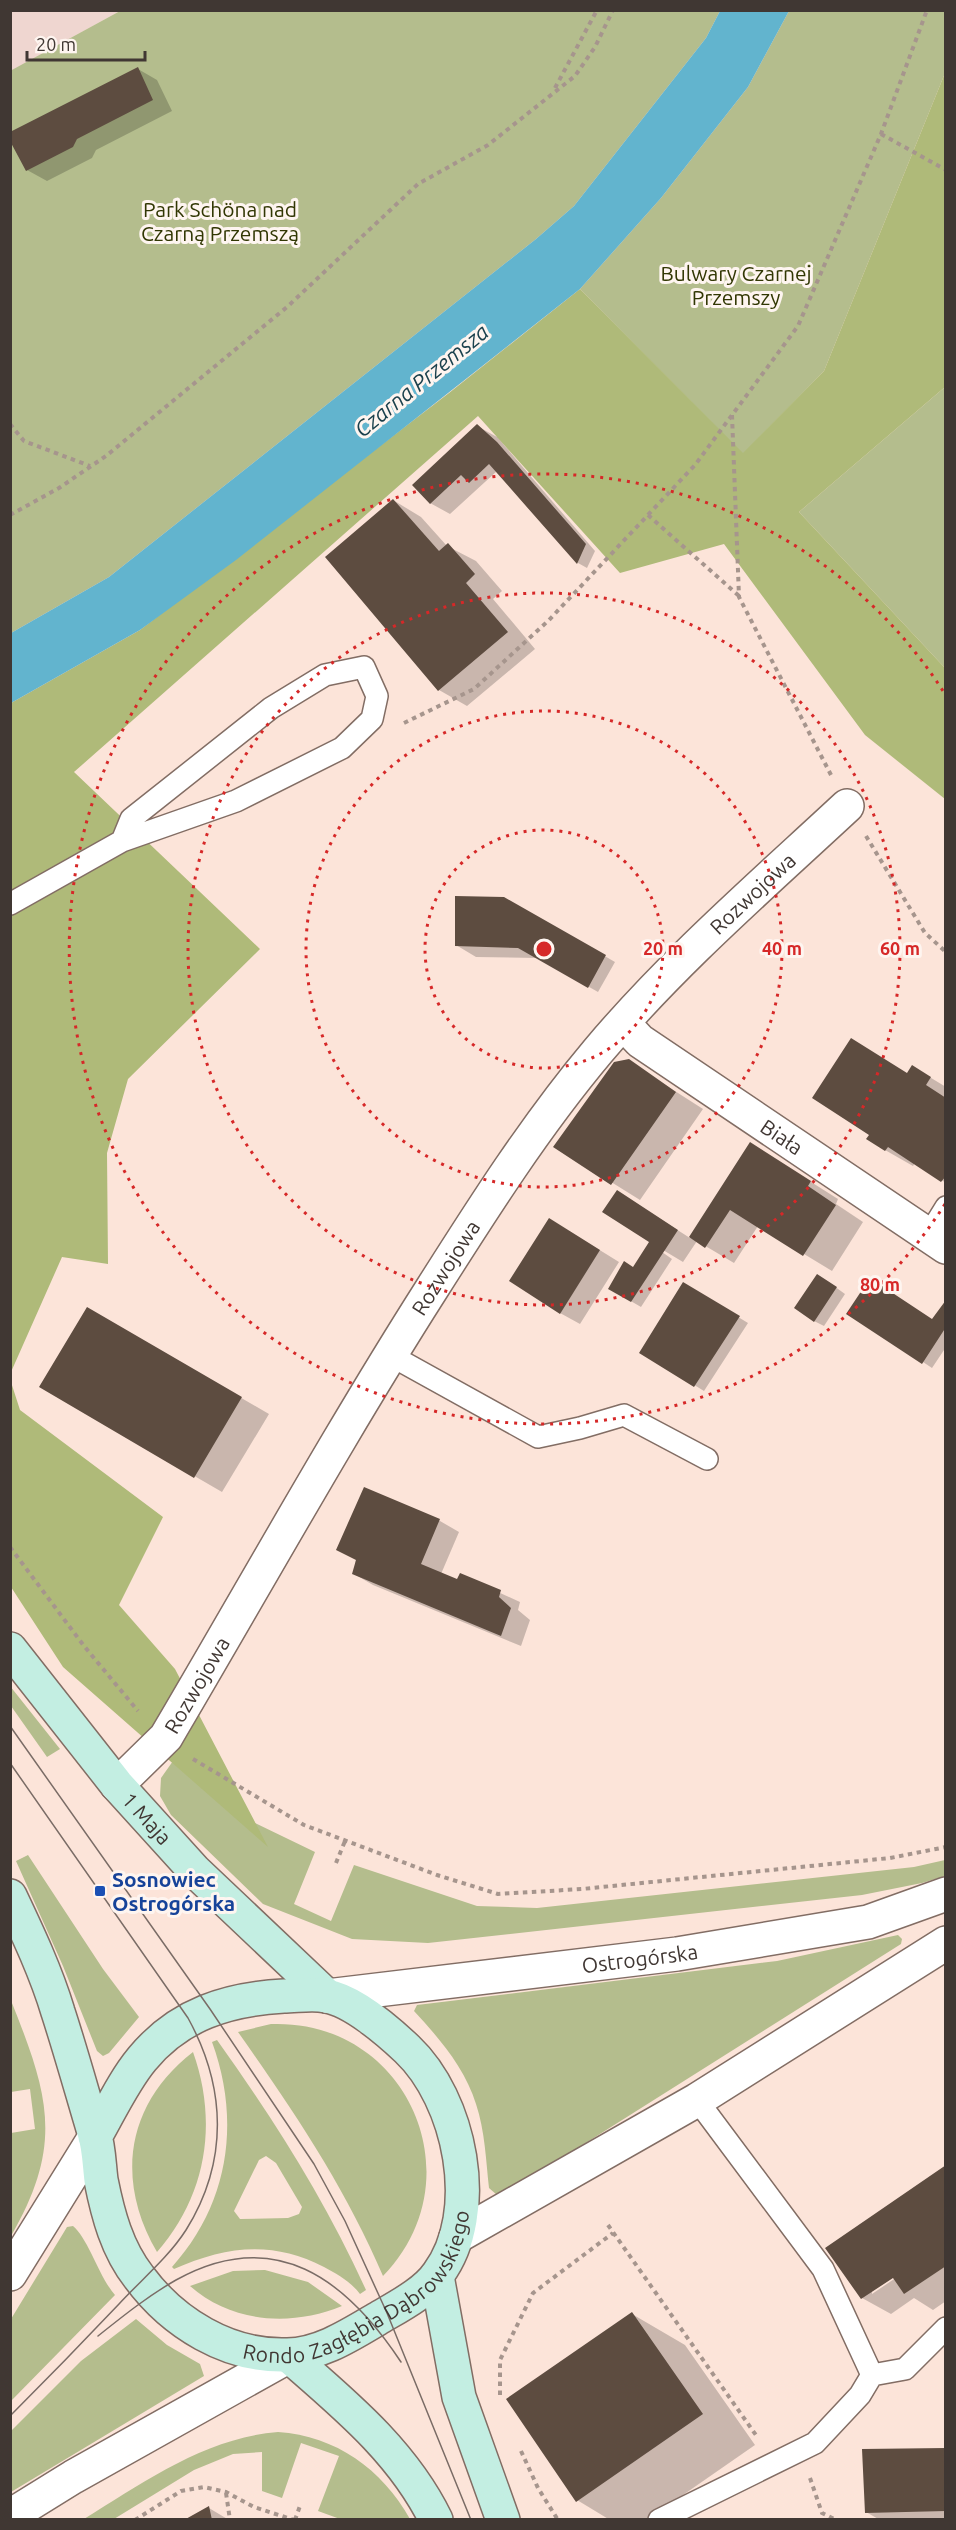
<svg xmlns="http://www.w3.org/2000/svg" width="956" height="2530" font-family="Ubuntu,sans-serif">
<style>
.commercial{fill:#efd6d0}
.green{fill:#b4bd8d;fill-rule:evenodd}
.forest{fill:#afba79}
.water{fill:#62b4ce}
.shadow{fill:#0003;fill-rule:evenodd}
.building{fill:#5d4c40}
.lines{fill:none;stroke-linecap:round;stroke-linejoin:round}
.service-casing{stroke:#826d64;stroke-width:24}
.minor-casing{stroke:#826d64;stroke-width:36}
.tertiary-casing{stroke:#826d64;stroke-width:36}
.secondary-casing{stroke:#826d64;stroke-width:36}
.path{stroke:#a6958d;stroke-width:4;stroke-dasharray:4.5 4.5;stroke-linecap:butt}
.service{stroke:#fff;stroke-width:21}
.minor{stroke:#fff;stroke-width:33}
.tertiary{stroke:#fff;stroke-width:33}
.secondary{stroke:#c3eee2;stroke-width:33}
.tram{stroke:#7a6c66;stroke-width:1.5}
.ring{fill:none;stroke:#d62828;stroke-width:3;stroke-dasharray:3 6}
.transit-dot{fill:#1a4fb4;stroke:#fef5f0;stroke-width:2}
.labels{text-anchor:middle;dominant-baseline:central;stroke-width:6;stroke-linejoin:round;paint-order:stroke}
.park-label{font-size:21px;fill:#313703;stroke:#fef5f0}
.street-label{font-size:21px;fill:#403733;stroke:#fef5f0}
.transit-label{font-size:21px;font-weight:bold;fill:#164399;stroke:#fef5f0;text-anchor:start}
.water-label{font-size:22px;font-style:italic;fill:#1b414d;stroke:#fef5f0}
.centre{fill:#d62828;stroke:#fef5f0;stroke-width:3}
.ring-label{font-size:18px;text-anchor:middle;font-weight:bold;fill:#d62828;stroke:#fef5f0;stroke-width:6;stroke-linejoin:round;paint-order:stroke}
</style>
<rect width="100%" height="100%" fill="#fce4d9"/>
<path class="commercial" d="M11,10H120V11L11,71Z"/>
<path class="green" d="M120,11H720L706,38L574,206L536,239L109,577L11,633L10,71Z
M789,11H945V73L824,371L743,454L580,289L661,198L748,87Z
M945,387V668L799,512Z
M10,1686L60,1749L47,1757L11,1706Z
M173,1761L255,1823L315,1852L294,1904L331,1921L354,1865L477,1906L537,1908L914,1867L945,1860V1876L922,1883L862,1895L428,1943L352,1939L263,1904L171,1815L160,1796L161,1778Z
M28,1855L103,1969L139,2017L109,2053L103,2056L97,2051L63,1966L16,1861Z
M898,1935L902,1939L901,1944L505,2194L497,2195L489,2188C486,2161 485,2131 476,2104C465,2068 439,2038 414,2011L417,2005L777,1961Z
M10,1998C48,2093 65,2143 11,2236V2133L35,2129L30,2089L11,2092Z
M271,2024C407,2019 478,2178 383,2276C345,2187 293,2110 238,2032Z
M217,2040C274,2120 325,2200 366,2290L360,2294C351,2282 337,2274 324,2267C273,2240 225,2246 174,2269L172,2267C229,2204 241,2121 212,2042ZM266,2156L276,2163L302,2207L299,2214L288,2218L240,2219L234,2211L259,2160Z
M193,2052C218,2122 207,2195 157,2252C115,2180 126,2104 193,2052Z
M73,2226C88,2238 99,2277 115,2295L11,2401V2319L64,2232L67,2227Z
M265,2270L308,2282L342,2306C291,2327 232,2323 190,2286L233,2271Z
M136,2319L167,2345L200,2364L204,2376L11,2492V2431L81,2361Z
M278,2432C336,2436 382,2469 410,2519H340L318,2511L339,2456L301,2443L282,2498L262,2491V2452L233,2454L194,2470L114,2519H84C144,2482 205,2438 278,2432Z"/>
<path class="forest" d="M945,73V387L799,512L945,668V799L865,735L724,544L620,573L478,416L74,772L260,949L128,1079L107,1153L108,1264L62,1257L11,1372V703L140,630L449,393L580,289L743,453L824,371Z
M10,1379L20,1410L163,1517L119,1605L175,1669L268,1847L63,1667L11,1587Z"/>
<path class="water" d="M720,11H789L748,87L661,198L580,289L236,560L140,630L11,703V633L109,577L536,239L574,206L706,38Z"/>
<path class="shadow" d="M138,69L157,80L172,111L96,150L92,158L47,181L27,170Z
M477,426L497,437L595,551L587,568L578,563L497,471L450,514L430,503Z
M393,500L421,517L447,546L476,561L502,591L493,599L535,649L467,706L439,690L327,558Z
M504,898L615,962L598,992L538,958L476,957L456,945Z
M628,1061L703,1109L640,1200L555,1147Z
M913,1067L946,1087V1183L915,1163L913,1166L885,1150Z
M751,1144L838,1199L836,1204L863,1222L832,1271L758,1226L734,1263L697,1241L683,1262L663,1250L662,1252L672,1259L641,1307L610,1289L657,1249L618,1192L690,1238Z
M569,1231L619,1262L580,1324L560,1313Z
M827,1281L845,1294L824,1326L814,1321Z
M684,1284L748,1323L704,1391L641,1352Z
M946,1302V1347L932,1368L923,1362L933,1321Z
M88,1309L269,1414L222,1492L41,1387Z
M365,1489L440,1521L459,1532L441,1574L458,1581L461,1575L520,1602L518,1610L530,1620L521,1646L373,1585L354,1574Z
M946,2167V2301L933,2310L914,2298L891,2314L862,2298ZM898,2272L900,2275L872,2294V2290Z
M632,2314L685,2345L755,2445L647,2520H610L577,2500Z
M946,2449V2520H880L866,2512Z
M209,2508L229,2520H188Z"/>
<path class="building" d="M138,67L153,100L77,139L73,147L26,171L10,141V132Z
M477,424L497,442L586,544L577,564L489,464L469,483L461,475L430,504L412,485Z
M393,499L439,551L448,543L475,574L466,583L508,632L438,691L325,557Z
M455,896L504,897L606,955L588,988L518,948L455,946Z
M851,1038L907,1073L912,1065L931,1077L926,1085L946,1098V1176L941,1182L888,1147L885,1151L866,1139L869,1135L812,1098Z
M629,1059L676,1092L611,1185L553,1147L614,1062Z
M750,1142L811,1181L808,1186L836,1205L803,1256L730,1210L705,1248L689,1237Z
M617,1190L678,1230L631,1302L608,1289L624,1261L633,1267L649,1242L602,1212Z
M549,1218L600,1250L560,1314L509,1281Z
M817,1274L837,1287L814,1322L794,1308Z
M870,1278L932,1319L946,1300V1327L922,1364L846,1314Z
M683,1282L740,1316L694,1387L639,1353Z
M87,1307L242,1397L194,1478L39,1387Z
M364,1487L440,1519L421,1564L457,1579L460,1573L501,1590L499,1597L511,1608L501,1636L352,1574L356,1560L336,1550Z
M946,2165V2266L904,2294L893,2278L861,2299L825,2248Z
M632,2312L703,2414L576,2502L506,2399Z
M946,2448V2511L865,2513L862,2449Z
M209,2506L212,2520H184Z"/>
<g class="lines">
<g class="service-casing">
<path id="service" d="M10,904L122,841L236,801L342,748L372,719L377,696L364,667L325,675L271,708L131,819L122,841
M928,1236L946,1207
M390,1355L538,1437L580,1428L624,1415L707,1459
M872,2375L905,2369L946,2328
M659,2520L815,2443L860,2395L872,2375L823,2269L697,2100"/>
</g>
<g class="minor-casing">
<g id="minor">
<path id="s1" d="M623,1023L640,1041L946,1247"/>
<path id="s2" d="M117,1785L166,1737C254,1588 338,1436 431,1290C483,1208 535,1126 598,1051C673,962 762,885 847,806"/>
</g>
</g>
<g class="tertiary-casing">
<g id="tertiary">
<path id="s3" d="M327,1996L677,1954L868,1922L946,1894"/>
<path d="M456,2237L697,2100L946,1943"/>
<path d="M10,2274L95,2137"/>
<path d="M10,2516L73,2477L289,2356"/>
</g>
</g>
<g class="secondary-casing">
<g id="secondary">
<path id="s4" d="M10,1649L117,1785L195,1871L327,1996"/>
<path id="s5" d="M10,1896C28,1934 46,1972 58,2012C71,2052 82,2092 94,2132C99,2148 99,2165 101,2180C108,2215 117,2249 139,2277C173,2323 228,2357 287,2355C319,2355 350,2335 377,2319C397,2307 425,2293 438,2274C484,2212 460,2099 407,2049C388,2031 352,2000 326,1996C313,1993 297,1996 284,1996C228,1999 179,2014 142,2059C123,2082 110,2111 95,2137"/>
<path d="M437,2276L459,2397L503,2520"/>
<path d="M289,2356C344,2404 403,2452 436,2520"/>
</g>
</g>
<path class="path" d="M555,88L597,10
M881,134L946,170
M732,415L739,597L831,775
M10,424L24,441L90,466
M10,515L59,488L106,456L287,307L418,184L488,145L575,76L595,47L613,10
M648,515L739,596
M404,723L474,689L549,620L695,465L798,326L881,134L927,10
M866,836L925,933L946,952
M10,1547L84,1646L138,1711
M193,1759L304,1825L437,1875L498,1894L582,1889L890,1858L946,1847
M336,1863L345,1841
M608,2225L758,2438
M500,2395V2360L533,2293L613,2233
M521,2451L538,2488L558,2520
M810,2478L822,2513L836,2520
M226,2493L230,2520
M135,2520L181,2491L204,2487L226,2492L254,2507L294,2520
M295,2520L301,2503"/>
<use href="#service" class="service"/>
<use href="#minor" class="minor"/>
<use href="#tertiary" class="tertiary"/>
<use href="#secondary" class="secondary"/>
<path class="tram" d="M10,1726L210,2009L314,2164L345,2221L387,2313L471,2520
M10,1763L188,2018C226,2087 229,2161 186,2230C168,2258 141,2280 119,2304C83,2342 47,2379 10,2416
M98,2336C123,2316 148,2296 176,2280C275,2225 346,2279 401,2362"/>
</g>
<g class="ring">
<circle cx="544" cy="949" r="119"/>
<circle cx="544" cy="949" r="238"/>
<circle cx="544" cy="949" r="356"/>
<path d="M945 1204A475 475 0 1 1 945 694"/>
</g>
<rect class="transit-dot" x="94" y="1885" width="12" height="12" rx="3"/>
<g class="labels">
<g class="park-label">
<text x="220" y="209">Park Schöna nad<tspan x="220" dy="24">Czarną Przemszą</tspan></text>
<text x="736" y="273">Bulwary Czarnej<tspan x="736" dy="24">Przemszy</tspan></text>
</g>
<g class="street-label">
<text stroke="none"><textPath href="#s2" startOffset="1101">Rozwojowa</textPath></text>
<text stroke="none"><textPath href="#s1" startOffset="196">Biała</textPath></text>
<text stroke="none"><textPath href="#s2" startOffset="615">Rozwojowa</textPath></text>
<text stroke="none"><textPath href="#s2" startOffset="129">Rozwojowa</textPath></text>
<text stroke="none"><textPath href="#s4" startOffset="218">1 Maja</textPath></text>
<text stroke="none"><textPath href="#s3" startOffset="315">Ostrogórska</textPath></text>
<text stroke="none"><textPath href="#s5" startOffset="678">Rondo Zagłębia Dąbrowskiego</textPath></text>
</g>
<g class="transit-label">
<text x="112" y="1879">Sosnowiec<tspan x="112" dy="24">Ostrogórska</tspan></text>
</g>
<g class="water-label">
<text transform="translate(421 380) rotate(-39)">Czarna Przemsza</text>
</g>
</g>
<circle cx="544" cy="949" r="9" class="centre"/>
<g class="ring-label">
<text x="663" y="955">20 m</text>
<text x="782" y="955">40 m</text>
<text x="900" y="955">60 m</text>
<text x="880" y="1291">80 m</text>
</g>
<rect width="956" height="2530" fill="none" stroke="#403733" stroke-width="24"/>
<path d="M27 51v9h118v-9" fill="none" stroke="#403733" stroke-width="3"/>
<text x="36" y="51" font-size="18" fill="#403733" stroke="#fef5f0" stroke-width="4.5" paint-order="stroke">20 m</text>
</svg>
